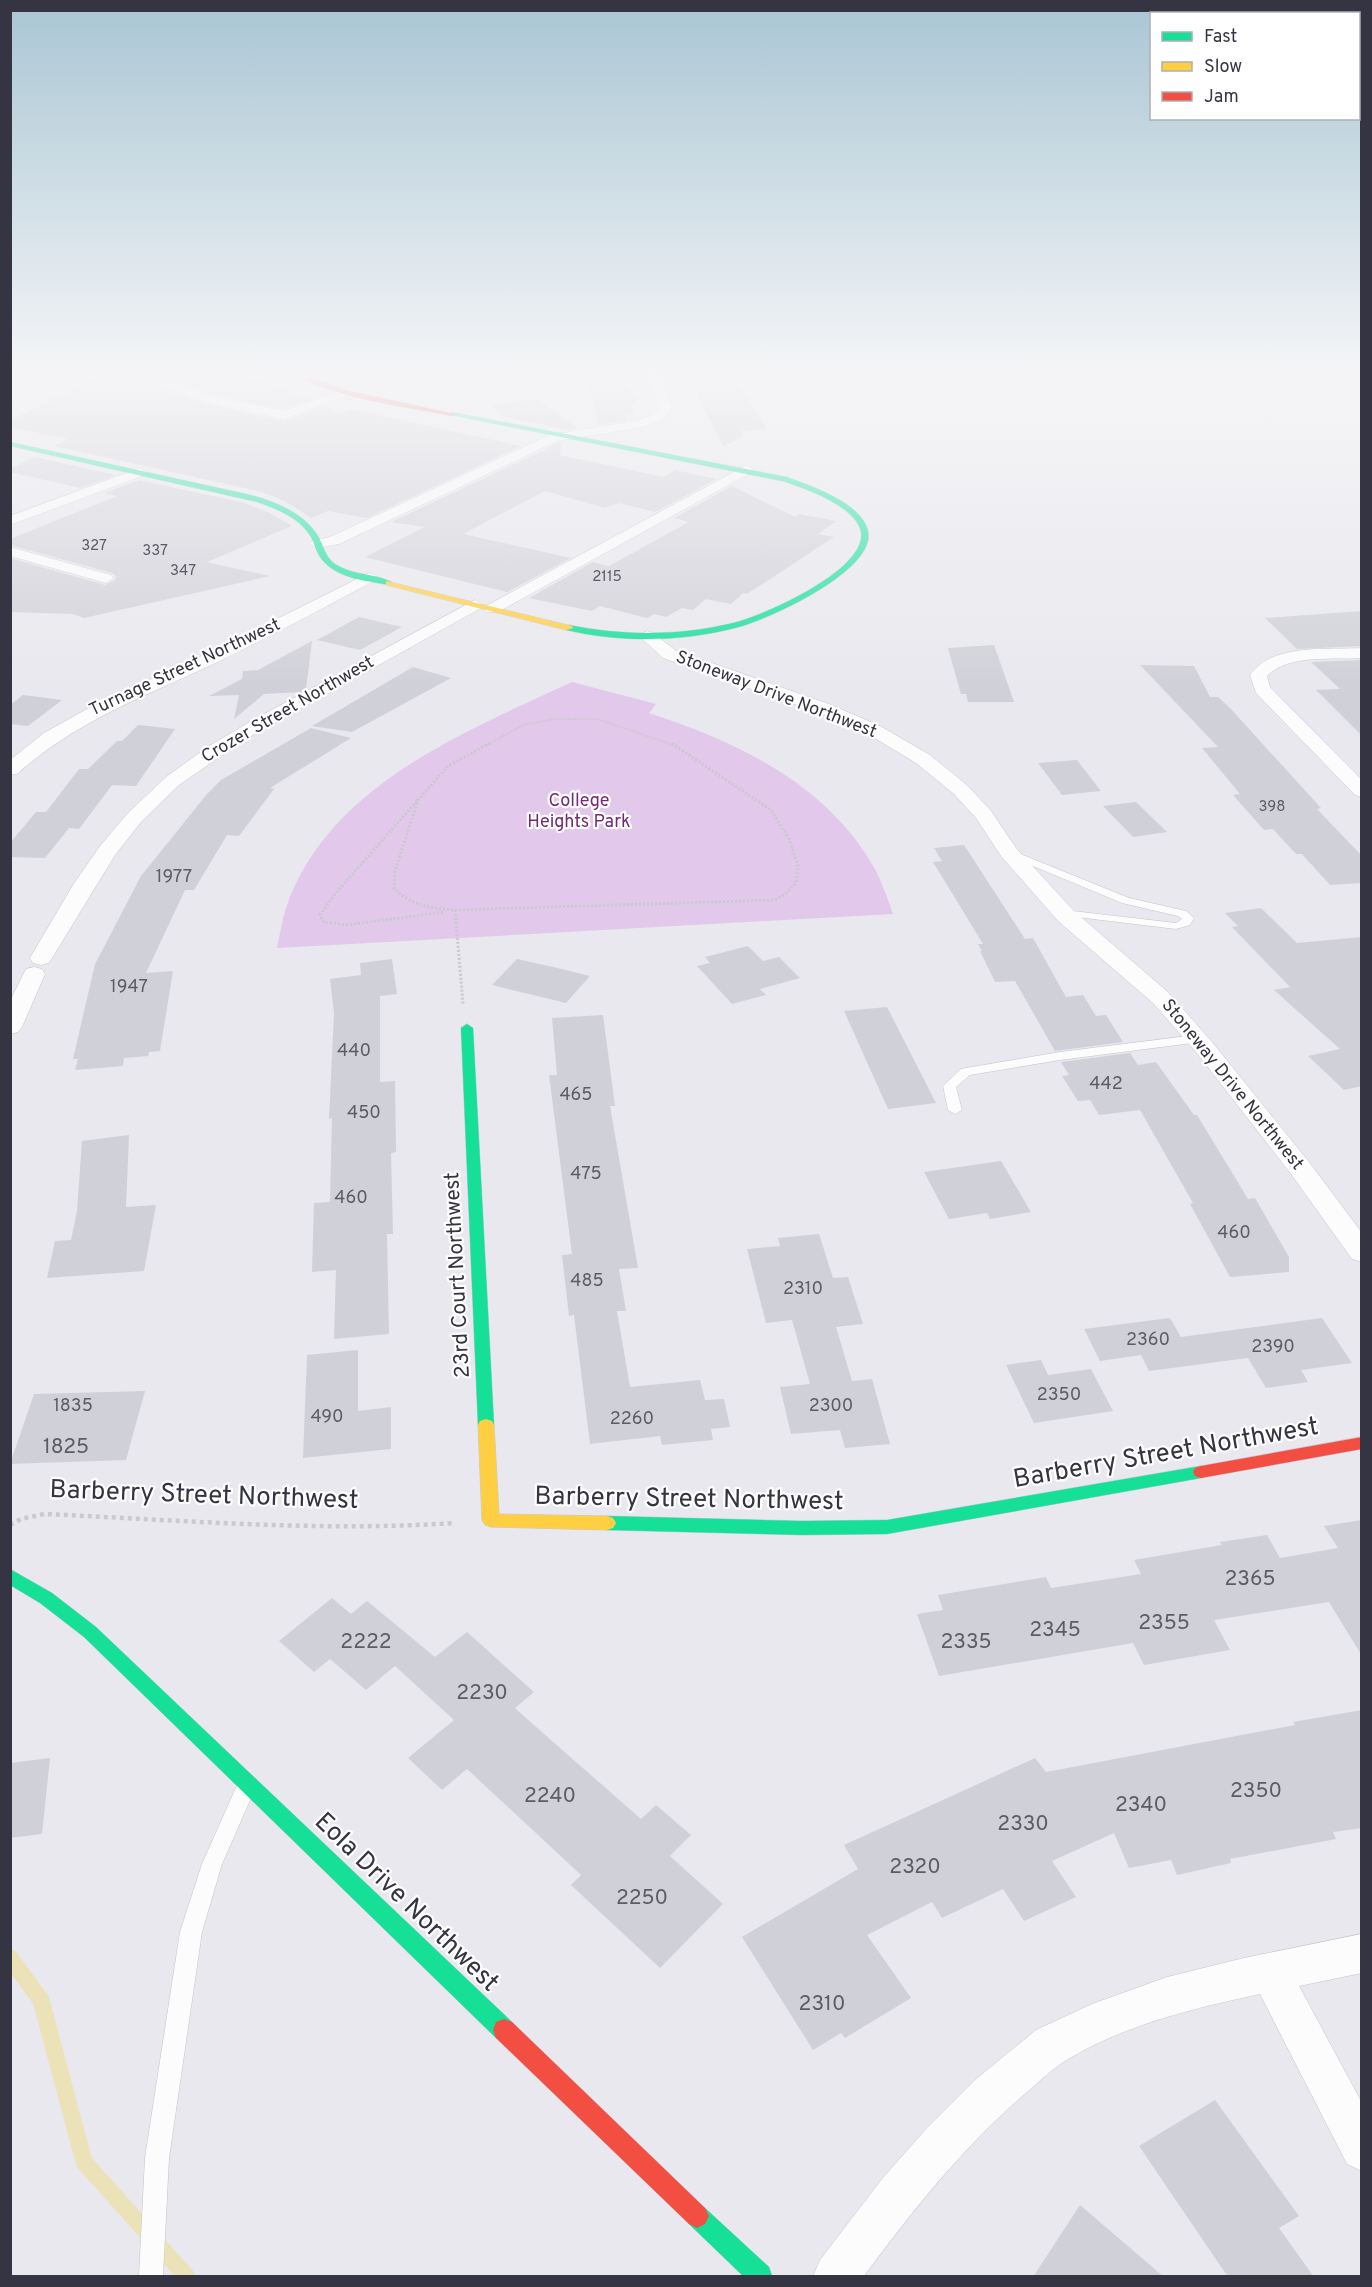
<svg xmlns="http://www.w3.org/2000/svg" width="1372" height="2287" font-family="Overpass,sans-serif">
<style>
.green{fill:#e2c8ea}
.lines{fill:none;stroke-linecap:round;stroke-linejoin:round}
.stream{stroke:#ece2b7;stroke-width:17}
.building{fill:#d0d0d8}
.lane-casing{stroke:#c5c4cd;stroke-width:1}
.street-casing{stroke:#c5c4cd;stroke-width:1}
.fast-casing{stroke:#c8c7d6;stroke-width:1}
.slow-casing{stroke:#c8c7d6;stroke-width:1}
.jam-casing{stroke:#c8c7d6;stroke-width:1}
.path-far2{stroke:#c9c9cf;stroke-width:2;stroke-dasharray:1.5 1.5;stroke-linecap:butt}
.path-far1{stroke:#c9c9cf;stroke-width:3;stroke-dasharray:2 2;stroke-linecap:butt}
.path{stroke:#c9c9cf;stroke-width:4.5;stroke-dasharray:4 4;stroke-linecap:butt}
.lane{fill:#fcfcfc;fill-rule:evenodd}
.street{fill:#fcfcfc;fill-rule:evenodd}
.fast{fill:#16e098;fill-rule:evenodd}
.slow{fill:#ffcf43;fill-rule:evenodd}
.jam{fill:#f24e42;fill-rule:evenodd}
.labels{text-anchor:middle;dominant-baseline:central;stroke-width:4.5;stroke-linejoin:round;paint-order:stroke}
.far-number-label{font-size:15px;fill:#5c5c69}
.far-street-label{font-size:18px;fill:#343443;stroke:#fff}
.far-park-label{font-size:18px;fill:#742972;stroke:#fff}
.number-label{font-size:18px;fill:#5c5c69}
.street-label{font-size:21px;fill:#343443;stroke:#fff}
.near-number-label{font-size:21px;fill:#5c5c69}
.near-street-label{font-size:26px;fill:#343443;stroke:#fff}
</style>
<rect width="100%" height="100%" fill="#e8e8ee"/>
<path class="green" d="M572,682L656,704L649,713C738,742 829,785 876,871C883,885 888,900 893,914L277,948C280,935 282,920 286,908C328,785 465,732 572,682Z"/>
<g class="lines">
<path class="stream" d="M10,1958L41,2000L84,2162L186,2276"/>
</g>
<path class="building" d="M112,370H204L205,378L239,373L247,380L265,377L273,384L309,400L284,409L212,394L167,378L158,384L161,388L204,404L285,421L325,406L341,414L350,409L521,446L367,518L328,511L311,518L285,501L258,491L54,446L68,439L10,427V421Z
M584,370H622L637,405H631L634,414L625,415L628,420L599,425Z
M685,370H712L714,375L733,374L767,429L740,431L743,436L723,447Z
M537,399L577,428L569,430L505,417L490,405Z
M558,443H561L560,455L664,477L675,470L717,479L655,512L619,503L605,508L545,491L463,534L459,533L571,558L507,592L365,557L425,527L391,522L542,451L550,452L545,449Z
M35,457L116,475L80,488L10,472V469Z
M139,480L245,503L270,513L292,526L207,562L270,576L84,618L73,614L10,612V558L105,585L115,580L116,576L112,573L10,545V539L117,496L104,493Z
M732,486L795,517L799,514L836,521L818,534L834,537L747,594L743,593L731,604L706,599L693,610L682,608L666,617L654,614L647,618L600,606L592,611L529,598L593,562L609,566L689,522L674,518Z
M1362,611V646L1297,649L1265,618Z
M359,617L402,627L360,650L317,640Z
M312,641L306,689L301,692L264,694L234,719L239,695L209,696L242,679L243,671L258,670Z
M994,645L1014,702H968L966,694H961L948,648Z
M1362,660V736L1316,690L1340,689L1311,662Z
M1140,665L1194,666L1210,697H1218L1230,708L1321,808L1317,809L1362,856V883L1330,885L1302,854H1296L1273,829L1264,830L1233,795L1240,794L1202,748L1218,747Z
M413,667L451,678L352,732L312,726Z
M23,695L62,700L28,726L10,724V705Z
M138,725L175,729L136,786L112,785L79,829L69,828L45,858L10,857V843L36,812H46L79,769H88L117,741H122Z
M311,728L351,738L270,788L274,789L239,836L227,835L194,890H185L146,973L173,971L160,1051L149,1052L148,1056L124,1058L123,1066L75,1070L78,1059H73L95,964L141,876L207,794L221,780Z
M1077,760L1101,791L1062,795L1038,763Z
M1136,802L1167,832L1133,837L1103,806Z
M964,845L1025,939L1033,938L1066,997L1083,995L1096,1016L1106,1015L1123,1042L1055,1051L1015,981L995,982L980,951H982L978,944H983L933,862L942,861L934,848Z
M1261,908L1297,943L1362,937V1086L1344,1090L1308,1056L1340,1049L1274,990L1290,987L1232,927L1238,926L1225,913Z
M748,946L763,961L779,957L800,978L760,989L766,995L732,1004L697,966L710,963L705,957Z
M392,959L397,994L380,996V1082L395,1081L396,1152L391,1153L393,1234H387L389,1334L334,1339L336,1270L312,1272L314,1203L330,1202L332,1118L329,1119L334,1013L330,979L361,975L360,963Z
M517,959L553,967L590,976L566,1003L492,985Z
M887,1007L936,1103L888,1109L844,1011Z
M603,1015L615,1106H610L638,1268L619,1269L626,1311H617L630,1387L700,1380L705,1400L724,1399L730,1427L711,1429L713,1440L662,1445L660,1436L590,1444L574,1315L569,1316L562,1255L572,1254L549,1075H557L552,1018Z
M1130,1053L1138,1065L1156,1062L1194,1115H1197L1248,1199L1255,1198L1289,1257V1272L1230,1277L1190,1204L1193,1203L1140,1110L1099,1115L1090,1100L1078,1101L1062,1076L1069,1075L1061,1062Z
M129,1135L126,1207L156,1205L144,1271L47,1278L55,1241L71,1240L77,1211L82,1141Z
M1001,1161L1031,1212L990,1219L987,1213L949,1219L924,1172Z
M819,1234L833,1278L848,1277L863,1324L836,1327L852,1381L872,1379L890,1444L845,1448L840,1430L791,1434L780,1387L810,1384L792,1320L766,1323L747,1249L780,1246L778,1238Z
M1170,1318L1181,1337L1322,1318L1352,1363L1301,1370L1308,1382L1266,1388L1248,1358L1149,1371L1141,1355L1100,1361L1084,1329Z
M358,1350V1411L391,1407V1449L303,1458L307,1355Z
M1041,1360L1048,1375L1091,1369L1113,1411L1034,1423L1006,1365Z
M145,1391L126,1460L10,1464L34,1394Z
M1362,1520V1656L1329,1602L1214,1620L1230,1650L1144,1665L1133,1643L939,1676L917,1614L943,1610L938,1595L1046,1577L1051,1588L1141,1574L1134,1560L1222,1545L1220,1542L1267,1535L1280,1558L1338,1548L1324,1526Z
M332,1598L351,1614L367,1601L435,1657L467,1632L534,1692L515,1708L527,1719L641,1819L656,1805L691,1835L670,1856L723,1904L660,1968L571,1885L581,1875L467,1769L442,1790L408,1758L454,1720L395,1666L366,1690L330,1659L314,1672L279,1641Z
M1362,1710V1828L1333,1832L1336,1839L1230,1859L1231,1863L1177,1875L1171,1860L1129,1868L1114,1833L1052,1861L1076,1897L1024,1921L1003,1889L942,1918L932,1902L867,1935L911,1998L845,2038L841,2033L813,2050L742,1937L858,1869L844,1845L1035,1758L1046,1772L1295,1725L1293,1722Z
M50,1758L42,1834L10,1838V1763Z
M1215,2100L1299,2216L1279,2228L1314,2277H1228L1139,2146Z
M1080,2205L1164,2277H1033Z"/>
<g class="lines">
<g class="lane-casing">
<path id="lane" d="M1013,851L1129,898L1186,911L1194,918L1190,925L1176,929L1060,915V911L1064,910L1176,923L1182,919L1178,916L1122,903L1009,856L1008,854Z
M1196,1035L1200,1036L1202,1039L1200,1042L1060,1060L970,1075L956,1087L962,1110L955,1114L948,1110L943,1086L961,1069L966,1068L1060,1052Z
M245,1780L252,1783L255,1789L222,1864L202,1932L169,2158L163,2276H139L145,2158L180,1932L202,1864L238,1783Z"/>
</g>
<g class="street-casing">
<path id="street" d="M644,370H656L672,408L660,421L643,427L557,441L339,544L317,548L310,544L312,541L330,537L550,435L637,421L652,415L660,407Z
M166,380L211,396L284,411L343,390L347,389L353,393L285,419L204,402L162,386L160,384Z
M745,466L750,467L752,470L750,473L498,612H486L484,609L486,606Z
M140,468L147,472L145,475L10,525V516Z
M10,547L111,575L114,578L106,583L10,556Z
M369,573L374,575L377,578L374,581C319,610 264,640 207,667C138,699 74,723 17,774L10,775V760L44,733L87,709L225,645Z
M475,600L483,605L481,608L244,740L179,785L141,822L115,855L49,963L41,965L33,963L30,958L73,885L100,846L127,814L166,777L209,746L255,719Z
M647,631L653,633L675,650L829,704L880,726L930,755L968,786L991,811L1016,848L1074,911L1169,993L1212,1042L1309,1162L1362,1233V1262L1352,1259L1291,1174L1196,1052L1153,1003L1058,921L1001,856L976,818L954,794L916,763L868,734L817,712L663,658L639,636Z
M1362,648V658C1332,660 1288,654 1267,676L1270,687L1362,780V797L1355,795L1256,693L1250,675C1272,643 1327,650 1362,648Z
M34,967L42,969L45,974L22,1027L18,1032L10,1034V1001L26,969Z
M1362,1934V1973L1299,1986L1362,2103V2171L1347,2164L1260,1994C1195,2008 1127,2024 1070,2058C1054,2067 1041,2080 1027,2092C964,2146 913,2210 864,2276H813L820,2260L882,2179L927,2128L975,2080L1036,2030L1092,2004L1167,1977L1244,1958Z"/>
</g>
<g class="fast-casing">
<path id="fast" d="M452,412L787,477C811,486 862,503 868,531C877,570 769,619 739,627C683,642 622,643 566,630L565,628L569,625C623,636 679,636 733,623C763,616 867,570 861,532C856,506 804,488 782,481L450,415Z
M10,442L251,495C276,502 304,513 318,536C324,546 325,557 335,564C353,576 377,573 393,583L389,585C368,581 340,579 324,562C317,555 315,545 311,537C300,518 277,509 257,502L10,446Z
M467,1024L473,1028L494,1425L492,1429L486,1431L480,1429L478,1425L461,1028Z
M1201,1466L1207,1468L1209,1472L1207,1476L1201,1478L887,1534L802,1535L607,1530L601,1528L598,1523L601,1518L607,1516L802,1521L887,1520Z
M10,1569L52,1593L96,1627L512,2022L515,2030L512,2038L504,2041L496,2038L84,1637L40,1603L10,1585Z
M697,2204L705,2208L769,2267L772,2276H743L689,2224L685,2216L689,2208Z"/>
</g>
<g class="slow-casing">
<path id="slow" d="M386,581L572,626L573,628L566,630L386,585Z
M486,1419L492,1421L494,1425L499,1514L607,1516L613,1518L616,1523L613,1528L607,1530L491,1527L485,1525L482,1520L478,1425L480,1421Z"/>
</g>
<g class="jam-casing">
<path id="jam" d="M285,370H294L350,391L455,414L452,416C397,405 334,399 285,370Z
M1362,1437V1449L1201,1478L1195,1476L1193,1472L1195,1468L1201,1466Z
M504,2019L512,2022L705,2208L709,2216L705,2224L697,2228L689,2224L496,2038L493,2030L496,2022Z"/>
</g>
<path class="path-far2" d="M487,745L523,725L554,719H597L673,745"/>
<path class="path-far1" d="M490,743L448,766L418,800L395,871L394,889C412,905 431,909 455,910L774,900L784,895L796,883L798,866L789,839L771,810L671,743
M417,801L334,895L320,915L324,922L346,925L445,912
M455,910L463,1004"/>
<path class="path" d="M10,1525L21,1519L44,1514C180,1520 318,1532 454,1523"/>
<use href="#lane" class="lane"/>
<use href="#street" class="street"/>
<use href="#fast" class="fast"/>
<use href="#slow" class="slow"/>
<use href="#jam" class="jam"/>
</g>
<linearGradient id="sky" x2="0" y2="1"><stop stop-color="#a9c6d4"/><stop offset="0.54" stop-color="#f5f5f7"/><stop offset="1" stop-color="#f5f5f7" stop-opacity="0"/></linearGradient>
<rect width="1372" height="691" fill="url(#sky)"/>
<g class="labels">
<g class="far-number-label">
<text x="94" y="546">327</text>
<text x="155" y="551">337</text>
<text x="183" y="571">347</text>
<text x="607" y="577">2115</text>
<text x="1272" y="807">398</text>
</g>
<g class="far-street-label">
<text transform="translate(185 668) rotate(-25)">Turnage Street Northwest</text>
<text transform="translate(776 695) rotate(21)">Stoneway Drive Northwest</text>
<text transform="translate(288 710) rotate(-30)">Crozer Street Northwest</text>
<text transform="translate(1232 1085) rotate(51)">Stoneway Drive Northwest</text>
</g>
<g class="far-park-label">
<text x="579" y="801">College<tspan x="579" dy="21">Heights Park</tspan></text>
</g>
<g class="number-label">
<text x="174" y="877">1977</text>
<text x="129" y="987">1947</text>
<text x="354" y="1051">440</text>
<text x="1106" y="1084">442</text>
<text x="576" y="1095">465</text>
<text x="364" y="1113">450</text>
<text x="586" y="1174">475</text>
<text x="351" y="1198">460</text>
<text x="1234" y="1233">460</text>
<text x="587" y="1281">485</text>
<text x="803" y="1289">2310</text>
<text x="1148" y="1340">2360</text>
<text x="1273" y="1347">2390</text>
<text x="1059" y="1395">2350</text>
<text x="73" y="1406">1835</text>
<text x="831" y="1406">2300</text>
<text x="327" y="1417">490</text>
<text x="632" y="1419">2260</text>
</g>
<g class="street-label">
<text transform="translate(458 1275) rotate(-93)">23rd Court Northwest</text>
</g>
<g class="near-number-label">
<text x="66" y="1447">1825</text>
<text x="1250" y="1579">2365</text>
<text x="1164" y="1623">2355</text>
<text x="1055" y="1630">2345</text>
<text x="366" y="1642">2222</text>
<text x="966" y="1642">2335</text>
<text x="482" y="1693">2230</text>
<text x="1256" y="1791">2350</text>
<text x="550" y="1796">2240</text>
<text x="1141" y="1805">2340</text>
<text x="1023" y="1824">2330</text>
<text x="915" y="1867">2320</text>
<text x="642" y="1898">2250</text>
<text x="822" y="2004">2310</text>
</g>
<g class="near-street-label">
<text transform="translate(1166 1454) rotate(-10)">Barberry Street Northwest</text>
<text transform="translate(204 1496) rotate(2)">Barberry Street Northwest</text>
<text transform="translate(689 1500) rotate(1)">Barberry Street Northwest</text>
<text transform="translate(406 1903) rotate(44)">Eola Drive Northwest</text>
</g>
</g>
<rect width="1372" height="2287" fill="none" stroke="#343443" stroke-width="24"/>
<rect x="1150" y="12" width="210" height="108" fill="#ffffff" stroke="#aeaeb4" stroke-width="1.5"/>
<rect x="1162" y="32" width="30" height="9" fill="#16e098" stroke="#aeaeb4" stroke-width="1.5"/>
<text x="1204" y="42" font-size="18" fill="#343443">Fast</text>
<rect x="1162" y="62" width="30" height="9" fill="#ffcf43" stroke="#aeaeb4" stroke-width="1.5"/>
<text x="1204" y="72" font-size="18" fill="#343443">Slow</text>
<rect x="1162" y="92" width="30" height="9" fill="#f24e42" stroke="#aeaeb4" stroke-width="1.5"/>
<text x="1204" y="102" font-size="18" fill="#343443">Jam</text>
</svg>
